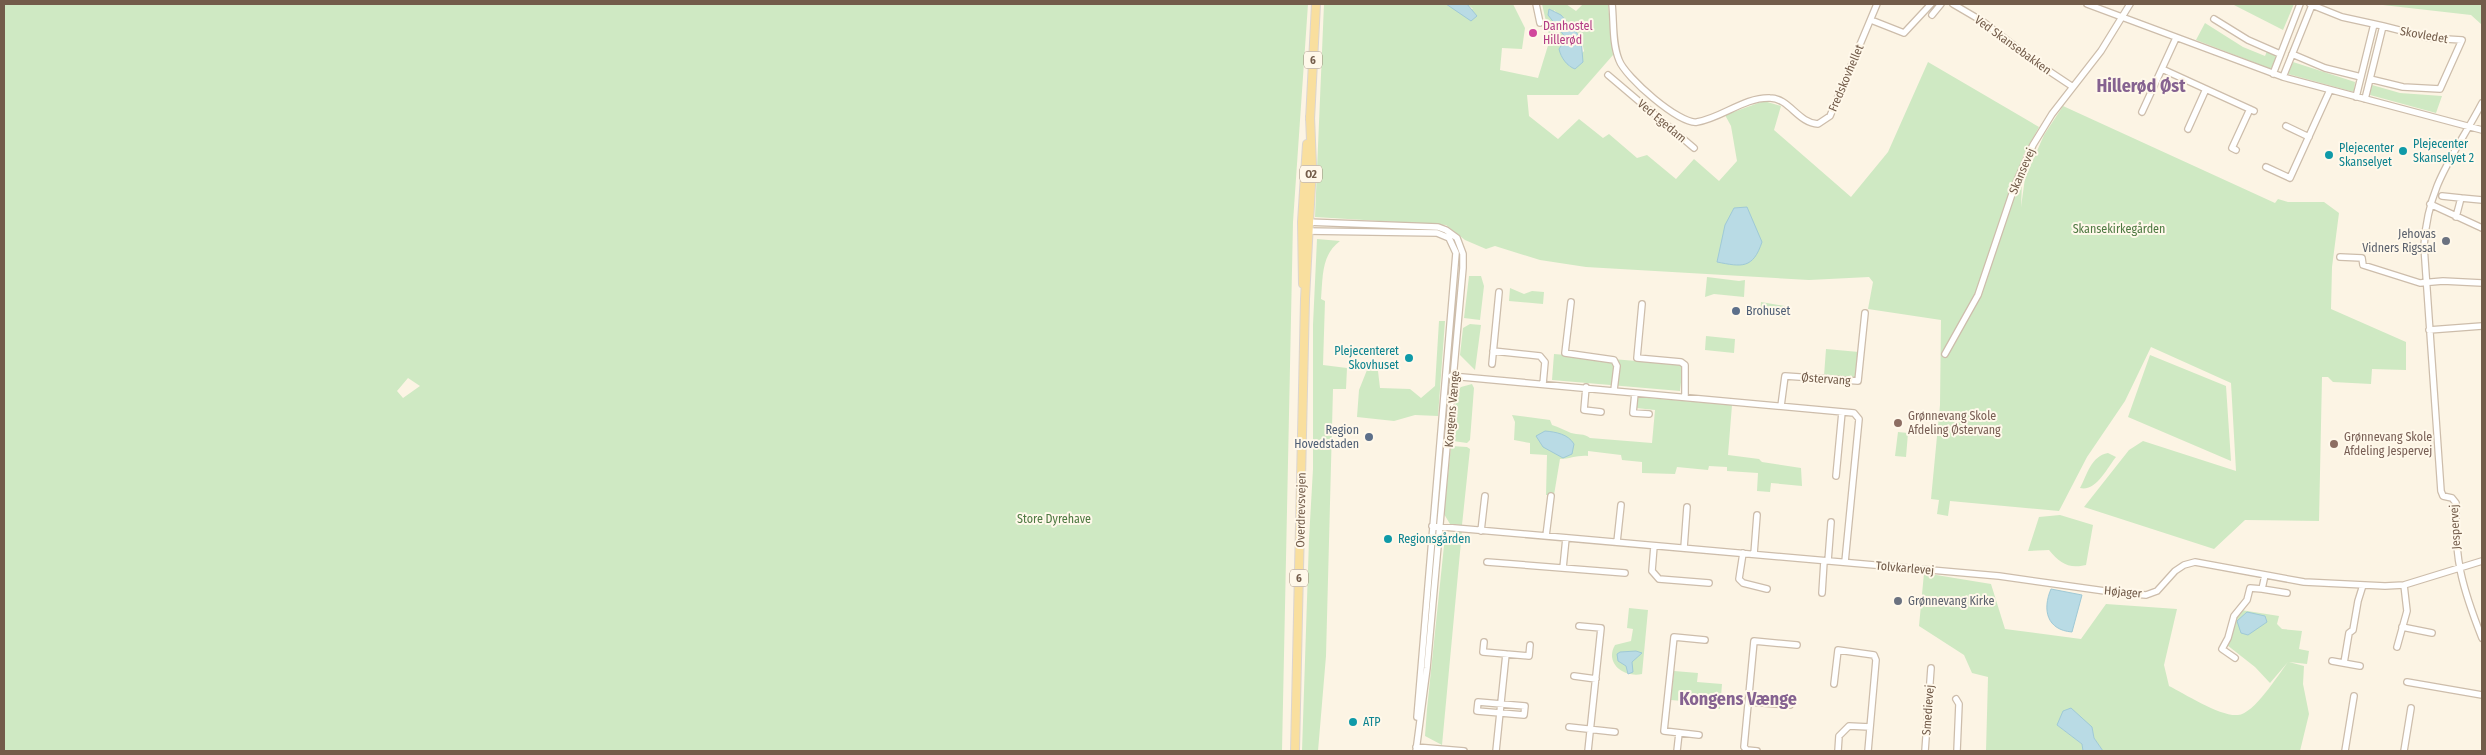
<svg xmlns="http://www.w3.org/2000/svg" width="2486" height="755" font-family="'Fira Sans Condensed',sans-serif">
<style>
.green{fill:#cfe9c3;fill-rule:evenodd}
.water{fill:#b9dbe5;stroke:#9fc9d6}
.lines{fill:none;stroke-linecap:round;stroke-linejoin:round}
.minor-casing{stroke:#cdbdab;stroke-width:8}
.major-casing{stroke:#dbd5d0;stroke-width:10}
.minor{stroke:#fff;stroke-width:5.5}
.major{stroke:#f9df9e;stroke-width:8}
.hotel-dot{fill:#d1479c;stroke:#fff8ea;stroke-width:2}
.culture-dot{fill:#0f9aa8;stroke:#fff8ea;stroke-width:2}
.worship-dot{fill:#6b7280;stroke:#fff8ea;stroke-width:2}
.service-dot{fill:#5c6f8a;stroke:#fff8ea;stroke-width:2}
.education-dot{fill:#8d6e63;stroke:#fff8ea;stroke-width:2}
.labels{text-anchor:middle;dominant-baseline:central;stroke-width:4;stroke-linejoin:round;paint-order:stroke}
.shield{fill:#fff8ea;stroke:#9d8b7a;stroke-width:1}
.shield-label{font-size:11px;font-weight:bold;fill:#735c4a}
.hotel-label{font-size:12px;fill:#b23c85;stroke:#fff8ea;text-anchor:start}
.street-label{font-size:12px;fill:#735c4a;stroke:#fff8ea}
.culture-label{font-size:12px;fill:#0d838f;stroke:#fff8ea;text-anchor:start}
.park-label{font-size:12px;fill:#4e7942;stroke:#fff8ea}
.worship-label{font-size:12px;fill:#5b616d;stroke:#fff8ea;text-anchor:end}
.service-label{font-size:12px;fill:#4e5e75;stroke:#fff8ea;text-anchor:start}
.education-label{font-size:12px;fill:#785e54;stroke:#fff8ea;text-anchor:start}
.district-label{font-size:18px;font-weight:bold;fill:#856290;stroke:#fff8ea}
</style>
<rect width="100%" height="100%" fill="#fcf4e4"/>
<path class="green" d="M4,4H1308L1293,222L1282,751H4ZM408,378L420,386L403,398L397,391Z
M1324,4H1446L1451,7L1473,9L1467,4H1513L1525,28L1522,49L1502,48L1500,70L1538,78L1550,39L1542,4H1566L1576,11L1583,4H1608L1613,55L1578,95H1527L1529,116L1558,139L1579,119L1603,138L1609,134L1637,158L1647,155L1676,179L1694,159L1719,181L1737,161L1731,126L1725,115L1764,101L1781,106L1774,130L1851,197L1888,152L1928,62L2039,127L2023,156L2021,207L2025,178L2044,135L2063,106L2275,203L2278,199L2288,202H2324L2339,213L2332,267L2331,309L2406,342V370L2372,369L2371,384L2333,382L2328,377H2322L2319,521L2245,520L2214,549L2084,507L2129,450L2143,441L2236,471L2231,383L2151,347L2125,401L2087,457L2059,511L1950,501L1948,516L1937,514L1939,500L1931,499L1940,405L1941,320L1868,309L1873,282L1869,277L1809,280L1586,267L1540,260L1495,246L1486,249L1465,240L1446,225L1315,217ZM1554,10L1581,38L1584,51L1570,67L1559,49L1566,38L1554,23Z
M2232,4H2294L2283,30Z
M2374,4H2482L2481,24L2471,15Z
M2205,23L2243,47L2265,56L2267,51L2277,55L2271,69L2196,40Z
M2293,62L2355,82L2354,92L2288,74Z
M2372,85L2400,93L2442,96L2436,113L2370,95Z
M1317,239L1340,241C1321,255 1323,277 1321,299L1325,301L1323,365L1347,368L1346,389H1333L1326,656L1318,751H1302L1309,539L1313,469V325Z
M1469,276H1481L1484,286L1480,320L1464,318Z
M1707,277L1739,281L1745,280L1744,297L1714,294L1705,297Z
M1510,288L1524,294L1532,291L1544,292L1543,304L1509,301Z
M1761,302L1785,306V317L1760,315Z
M1439,321H1445L1438,416L1415,415L1394,421L1357,417L1359,390L1367,370L1378,371L1380,388L1410,389L1421,398L1435,386Z
M1470,324L1481,325L1475,370L1460,355L1463,328Z
M1706,336L1735,339L1734,353L1705,350Z
M1826,349L1859,352L1857,378L1824,376Z
M1554,354L1683,365L1680,391L1552,380Z
M2150,355L2226,386L2231,461L2128,417Z
M1472,384L1474,388L1470,440L1467,443L1453,441L1456,392L1461,387Z
M1637,397L1732,405L1728,455L1759,459L1762,462L1801,468L1802,486L1771,483L1770,492L1757,491L1758,473L1727,471V467L1709,466L1708,470L1677,467L1675,474L1642,473V462L1622,460L1621,455L1588,451V456C1577,455 1570,459 1560,459L1554,495H1546L1547,455L1530,454V443L1514,440L1515,422L1512,415L1550,420L1552,425C1559,427 1564,430 1571,433C1578,435 1584,433 1590,438L1652,443L1655,410L1636,408Z
M1898,432L1908,433L1906,457L1895,456Z
M1451,446L1467,447L1470,449L1462,525L1450,524L1444,514Z
M2108,453L2116,457C2107,468 2096,492 2080,488C2087,475 2091,456 2108,453Z
M2060,515L2093,525L2086,565C2068,569 2060,563 2049,550L2028,551L2039,517Z
M1462,531L1442,745L1425,736L1427,709L1445,536Z
M1924,573L1991,584L2005,629L2081,639L2106,604L2177,609L2164,665L2169,686C2185,694 2221,717 2238,715C2254,714 2278,675 2288,662L2270,683L2255,667L2227,645L2236,617L2241,610L2279,616L2277,624L2282,629L2302,631L2299,649L2309,651L2307,664L2289,662L2304,666L2303,684L2309,714L2300,751H2103L2094,738L2092,727L2057,725L2082,744L2083,751H1986L1988,677L1972,673L1964,655L1919,626Z
M1629,608L1648,610L1642,674C1625,678 1604,664 1615,645L1631,641L1633,629L1627,628Z
M1674,671L1698,673L1697,682L1722,684L1720,709L1705,707V703L1671,700Z"/>
<path class="water" d="M1446,4H1467L1477,16L1471,21Z
M1549,9L1561,15L1581,38L1583,62L1575,69C1567,66 1561,58 1559,49L1566,38L1548,15Z
M1747,207L1762,242C1753,269 1742,267 1717,262L1725,225L1734,208Z
M1545,431C1556,432 1568,434 1574,444L1572,454L1563,458L1543,447L1536,436Z
M2051,589L2082,595L2072,632C2047,630 2042,610 2051,589Z
M2247,612L2265,616L2267,622L2248,635L2241,633L2237,621Z
M1636,651L1642,653L1632,662L1633,672L1628,674L1626,666L1618,661L1617,654L1620,652Z
M2071,708L2092,727L2094,738L2103,751H2083L2082,744L2057,725L2063,711Z"/>
<g class="lines">
<g class="minor-casing">
<path id="minor" d="M1536,4L1540,23
M1612,4C1614,22 1612,43 1619,60C1625,77 1680,125 1697,122C1722,118 1744,97 1770,98C1789,98 1798,123 1818,124L1830,116L1877,4
M1953,4L1982,21L2034,61L2073,87
M2087,4L2283,77L2482,130
M2312,5L2342,17L2374,24
M1932,15L1941,4
M2214,19L2248,40L2280,54
M1871,20L1904,33L1931,4
M2292,54L2325,68L2361,77
M2162,69L2254,111
M2273,74L2300,4
M1608,75L1694,148
M2283,77L2312,5L2310,4
M2370,79L2403,87L2440,89L2462,40L2430,38L2383,26
M2356,97L2374,24L2383,26L2365,99
M2482,103C2454,156 2428,183 2424,246L2441,491L2443,496L2452,498L2456,503C2454,559 2462,587 2482,638
M2142,112L2176,38
M2286,126L2309,137
M2188,129L2206,89
M2236,150L2232,148L2250,109
M2266,167L2290,178L2330,90
M2442,196L2461,198
M2430,204L2482,228
M2456,217L2461,198L2482,200
M1307,222L1438,227L1446,230L1457,238L1463,254V268L1427,668L1416,751
M1306,231L1437,233L1449,238L1456,253L1417,717
M2340,257L2362,258L2363,265L2420,283L2443,281L2482,283
M1571,302L1565,353L1614,360L1617,366L1614,390
M1642,304L1637,358L1681,362L1685,365V397
M2429,330L2482,326
M1493,351L1540,356L1545,362L1543,384
M1945,354L1978,295L2015,185L2033,145L2052,114L2101,51L2130,4
M1492,364L1499,292
M1451,376L1854,413L1859,419L1845,562
M1586,387L1584,410L1601,412
M1635,393L1633,413L1649,414
M1781,406L1785,376L1858,381L1865,313
M1836,476L1842,412
M1432,526L1999,576L2112,592L2146,595L2157,591L2175,571L2184,565L2195,562L2304,582L2385,586L2404,585L2482,561
M1481,531L1485,496
M1546,536L1551,496
M1617,542L1621,505
M1654,546L1652,571L1659,579L1709,583
M1684,548L1687,507
M1743,553L1739,579L1743,583L1767,589
M1754,554L1757,515
M1828,561L1831,522
M1487,562L1625,573
M1563,568L1566,538
M2265,575L2262,589L2287,593
M1822,593L1824,561
M1579,626L1601,628L1588,751
M2402,627L2432,633
M1484,642L1483,652L1529,656L1530,645
M2397,647L2407,611L2404,585
M2235,658L2222,649L2228,638L2234,616L2247,600L2250,588L2262,589
M2332,661L2360,666
M2344,663L2349,633L2353,630L2358,601L2363,585
M1574,676L1596,679
M2407,682L2482,695
M1834,684L1838,650L1874,655L1876,660L1868,751
M1956,699L1959,704L1957,751
M1478,702L1525,706L1524,715L1477,711Z
M1749,702L1790,705
M1569,727L1615,732
M1699,735L1664,731L1674,637L1705,640
M1416,747L1464,751
M1496,751L1506,654
M1677,751L1679,733
M1757,751L1747,750L1744,747L1754,641L1797,645
M1838,751L1839,736L1849,726L1870,727
M1925,751L1931,668
M2345,751L2354,696
M2404,751L2411,708"/>
</g>
<g class="major-casing">
<path id="major" d="M1310,120L1316,4
M1303,284L1302,222L1307,144
M1295,751L1305,299L1312,166L1310,116"/>
</g>
<use href="#minor" class="minor"/>
<use href="#major" class="major"/>
</g>
<circle class="hotel-dot" cx="1533" cy="33" r="5"/>
<g class="culture-dot">
<circle cx="2403" cy="151" r="5"/>
<circle cx="2329" cy="155" r="5"/>
<circle cx="1409" cy="358" r="5"/>
<circle cx="1388" cy="539" r="5"/>
<circle cx="1353" cy="722" r="5"/>
</g>
<g class="worship-dot">
<circle cx="2446" cy="241" r="5"/>
<circle cx="1898" cy="601" r="5"/>
</g>
<g class="service-dot">
<circle cx="1736" cy="311" r="5"/>
<circle cx="1369" cy="437" r="5"/>
</g>
<g class="education-dot">
<circle cx="1898" cy="423" r="5"/>
<circle cx="2334" cy="444" r="5"/>
</g>
<g class="labels">
<g class="shield">
<rect x="1304" y="51.5" width="18" height="17" rx="4"/>
<rect x="1300" y="165.5" width="22" height="17" rx="4"/>
<rect x="1290" y="569.5" width="18" height="17" rx="4"/>
</g>
<g class="shield-label">
<text x="1313" y="60">6</text>
<text x="1311" y="174">O2</text>
<text x="1299" y="578">6</text>
</g>
<g class="hotel-label">
<text x="1543" y="26">Danhostel<tspan x="1543" dy="14">Hillerød</tspan></text>
</g>
<g class="street-label">
<text transform="translate(2424 35) rotate(10)">Skovledet</text>
<text transform="translate(2013 45) rotate(36)">Ved Skansebakken</text>
<text transform="translate(1846 78) rotate(-67)">Fredskovhellet</text>
<text transform="translate(1662 121) rotate(40)">Ved Egedam</text>
<text transform="translate(2022 171) rotate(-67)">Skansevej</text>
<text transform="translate(1826 379) rotate(4)">Østervang</text>
<text transform="translate(1452 409) rotate(-85)">Kongens Vænge</text>
<text transform="translate(1301 510) rotate(-89)">Overdrevsvejen</text>
<text transform="translate(2455 527) rotate(-93)">Jespervej</text>
<text transform="translate(1905 568) rotate(5)">Tolvkarlevej</text>
<text transform="translate(2123 592) rotate(5)">Højager</text>
<text transform="translate(1928 710) rotate(-86)">Smedievej</text>
</g>
<g class="culture-label">
<text x="2413" y="144">Plejecenter<tspan x="2413" dy="14">Skanselyet 2</tspan></text>
<text x="2339" y="148">Plejecenter<tspan x="2339" dy="14">Skanselyet</tspan></text>
<text x="1399" y="351" text-anchor="end">Plejecenteret<tspan x="1399" dy="14">Skovhuset</tspan></text>
<text x="1398" y="539">Regionsgården</text>
<text x="1363" y="722">ATP</text>
</g>
<g class="park-label">
<text x="2119" y="229">Skansekirkegården</text>
<text x="1054" y="519">Store Dyrehave</text>
</g>
<g class="worship-label">
<text x="2436" y="234">Jehovas<tspan x="2436" dy="14">Vidners Rigssal</tspan></text>
<text x="1908" y="601" text-anchor="start">Grønnevang Kirke</text>
</g>
<g class="service-label">
<text x="1746" y="311">Brohuset</text>
<text x="1359" y="430" text-anchor="end">Region<tspan x="1359" dy="14">Hovedstaden</tspan></text>
</g>
<g class="education-label">
<text x="1908" y="416">Grønnevang Skole<tspan x="1908" dy="14">Afdeling Østervang</tspan></text>
<text x="2344" y="437">Grønnevang Skole<tspan x="2344" dy="14">Afdeling Jespervej</tspan></text>
</g>
<g class="district-label">
<text x="2141" y="86">Hillerød Øst</text>
<text x="1738" y="699">Kongens Vænge</text>
</g>
</g>
<rect width="2486" height="755" fill="none" stroke="#735c4a" stroke-width="10"/>
</svg>
